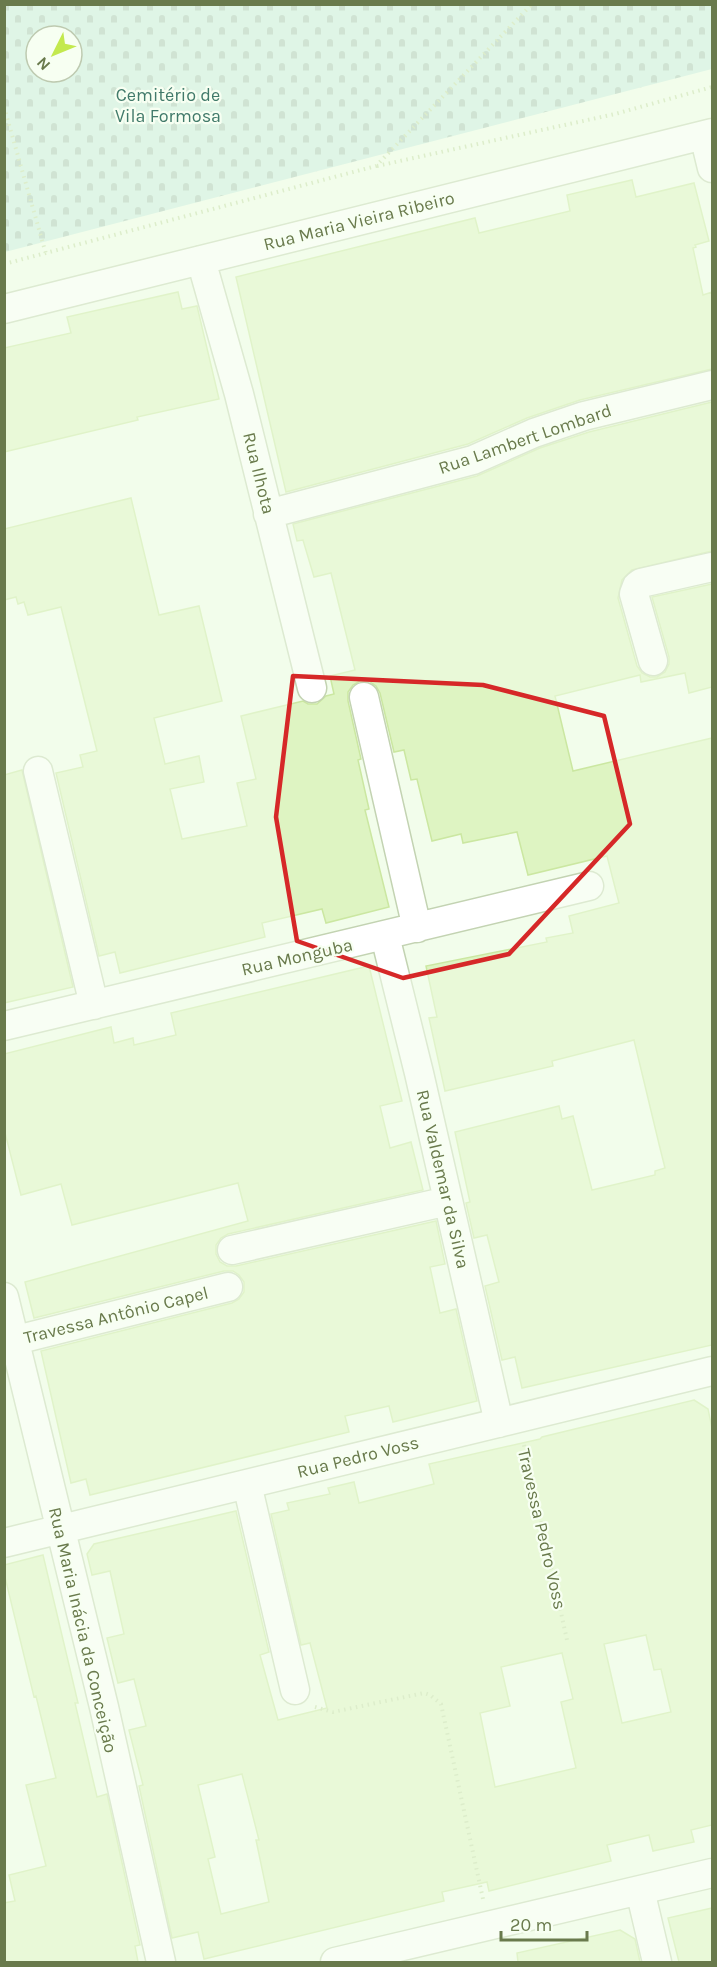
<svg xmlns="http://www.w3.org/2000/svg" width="717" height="1967" font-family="Karla,sans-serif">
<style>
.cemetery{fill:url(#cemetery-stones);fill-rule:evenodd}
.building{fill:#def4c2;stroke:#cbe7a1;stroke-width:1.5;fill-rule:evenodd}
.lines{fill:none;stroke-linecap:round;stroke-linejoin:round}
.minor-casing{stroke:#c3d3b2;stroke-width:31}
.path{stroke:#c3daa4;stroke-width:4;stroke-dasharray:1.5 4.5;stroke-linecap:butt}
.minor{stroke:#fff;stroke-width:28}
.marked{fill:none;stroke:#d62828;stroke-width:4.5;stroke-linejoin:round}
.labels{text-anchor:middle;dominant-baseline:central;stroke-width:4.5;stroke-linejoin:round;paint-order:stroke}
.park-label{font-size:18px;fill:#417a6a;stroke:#f7fff2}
.street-label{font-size:18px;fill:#697a4c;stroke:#f7fff2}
</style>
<defs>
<pattern id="cemetery-stones" width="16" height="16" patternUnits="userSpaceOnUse" patternTransform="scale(1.5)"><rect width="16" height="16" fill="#c8ecdf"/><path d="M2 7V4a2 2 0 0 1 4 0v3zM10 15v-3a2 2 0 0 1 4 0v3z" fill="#a6c4b7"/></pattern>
</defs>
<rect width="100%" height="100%" fill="#f2fdeb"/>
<path class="cemetery" d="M5,4L712,5V69L5,252ZM36,36H72V72H36Z"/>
<path class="building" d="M632,180L636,197L694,183L709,241L695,245L696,247L693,248L703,295L712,292V369L580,400L527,418L468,444L286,492L236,277L475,218L479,233L570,211L567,195Z
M178,292L182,309L197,306L219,399L137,417L138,420L4,452V348L71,333L67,317Z
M712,402V551L632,570L622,580L618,598L637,666L642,673L650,677H657L665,672L669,664V657L652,597L712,584V687L689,693L685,673L641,682L640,675L555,696L573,771L712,738V1345L522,1388L515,1357L502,1360L485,1286L499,1282L487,1235L474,1238L466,1203L470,1202L455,1132L559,1106L562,1119L573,1116L592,1190L655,1175V1171L665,1168L659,1144L634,1040L552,1061L553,1066L445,1091L429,1018L437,1017L426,966L547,942L546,938L573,933L569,916L619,903L607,856L528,875L517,832L463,843L461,834L432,841L417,779L411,780L404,750L394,752L380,693L376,686L369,681H360L353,685L348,692V701L361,759L358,760L369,809L365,810L389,907L326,923L322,909L262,923L265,937L120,973L115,952L99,956L56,773L83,767L80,755L97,751L61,607L28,615L24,602L18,604L16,597L4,600V529L131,498L159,615L199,606L222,701L154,718L165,764L199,756L204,782L170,789L182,839L247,826L237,783L256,779L241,716L303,701L308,704H317L326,696L334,694L330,676L355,670L331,573L314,577L303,540L297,541L293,524L477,476L540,448L589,432Z
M22,770L73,987L4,1003V775Z
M369,966L402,1101L380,1106L390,1148L411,1142L423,1190L228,1234L221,1238L216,1245V1254L220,1262L227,1266H236L436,1221L445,1264L430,1267L440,1313L456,1309L477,1401L393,1422L389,1406L345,1416L349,1432L90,1495L86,1479L71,1483L41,1351L232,1303L239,1299L244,1292V1282L239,1275L233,1271H224L34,1318L25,1282L248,1221L238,1183L72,1225L61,1184L21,1195L4,1129V1054L111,1027L114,1043L133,1038L134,1045L176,1035L171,1013Z
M694,1400L708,1409L712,1428V1825L691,1830L694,1842L653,1851L649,1835L607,1845L611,1861L489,1891L487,1882L442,1892L444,1901L204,1959L198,1932L172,1938L139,1786L143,1785L129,1730L146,1726L134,1679L118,1683L107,1638L124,1634L110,1571L92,1575L87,1554L94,1544L236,1511L269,1652L260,1655L278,1720L327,1708L310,1643L301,1645L271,1514L289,1510L287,1503L330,1494L328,1488L354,1482L359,1503L434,1484L429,1464L540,1439L542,1437ZM646,1635L654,1670L661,1669L671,1712L622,1723L604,1644ZM562,1653L573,1699L561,1702L576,1768L495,1787L480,1713L510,1706L501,1667ZM242,1774L259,1840H256L269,1902L221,1914L208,1859L215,1857L198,1785Z
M43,1555L78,1703H75L97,1797L107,1794L140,1945L135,1946L138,1962H4V1903L15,1901L9,1875L46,1866L26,1785L56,1778L36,1696L34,1697L4,1573V1565Z
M712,1908V1962H679L668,1918Z
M620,1930L635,1939L640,1962H518L517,1953Z"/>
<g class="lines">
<g class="minor-casing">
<path id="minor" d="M704,135L712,168
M201,260L239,394L312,688
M4,309L712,133
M268,514L473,460L534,433L584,416L712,385
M653,661L634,594L637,586L641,583L712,567
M364,697L417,928
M38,771L94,1005
M385,936L419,1073L499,1423
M4,1026L589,886
M232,1250L448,1201
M4,1297L104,1707L161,1962
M4,1343L228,1287
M247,1484L295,1690
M4,1543L712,1371
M640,1890L657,1962
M335,1962L712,1873"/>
</g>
<path class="path" d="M4,107L46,254
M377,166L615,114L712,87
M4,264L376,166L532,4
M524,1445L567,1640
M315,1707L333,1712L424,1693L430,1695L441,1704L483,1899"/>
<use href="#minor" class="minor"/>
</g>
<path d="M0 0H717V1967H0ZM293,676L483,685L604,716L630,824L509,954L403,978L297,941L276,817Z" fill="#f2fdeb" fill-opacity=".55" fill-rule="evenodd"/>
<path class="marked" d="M293,676L483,685L604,716L630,824L509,954L403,978L297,941L276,817Z"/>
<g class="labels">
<g class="park-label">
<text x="168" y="95">Cemitério de<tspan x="168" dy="21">Vila Formosa</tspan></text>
</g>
<g class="street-label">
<text transform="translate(359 221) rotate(-14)">Rua Maria Vieira Ribeiro</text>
<text transform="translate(525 439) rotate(-19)">Rua Lambert Lombard</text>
<text transform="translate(259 473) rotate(76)">Rua Ilhota</text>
<text transform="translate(297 957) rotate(-13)">Rua Monguba</text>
<text transform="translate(443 1179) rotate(77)">Rua Valdemar da Silva</text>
<text transform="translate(116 1315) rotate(-14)">Travessa Antônio Capel</text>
<text transform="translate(358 1457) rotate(-14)">Rua Pedro Voss</text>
<text transform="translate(542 1529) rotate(77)">Travessa Pedro Voss</text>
<text transform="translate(83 1630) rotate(77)">Rua Maria Inácia da Conceição</text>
</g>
</g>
<rect width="717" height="1967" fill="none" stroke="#697a4c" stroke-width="12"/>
<g transform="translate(54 54) rotate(227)"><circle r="28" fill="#f7fff2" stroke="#becab0" stroke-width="1.5"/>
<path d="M0-4.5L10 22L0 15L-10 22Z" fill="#c3e94e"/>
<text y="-9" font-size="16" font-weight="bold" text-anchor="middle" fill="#697a4c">N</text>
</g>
<path d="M501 1931v9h86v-9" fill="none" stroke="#697a4c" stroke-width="3"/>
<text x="510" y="1931" font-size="18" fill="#697a4c" stroke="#f7fff2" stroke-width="4.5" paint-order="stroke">20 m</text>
</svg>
